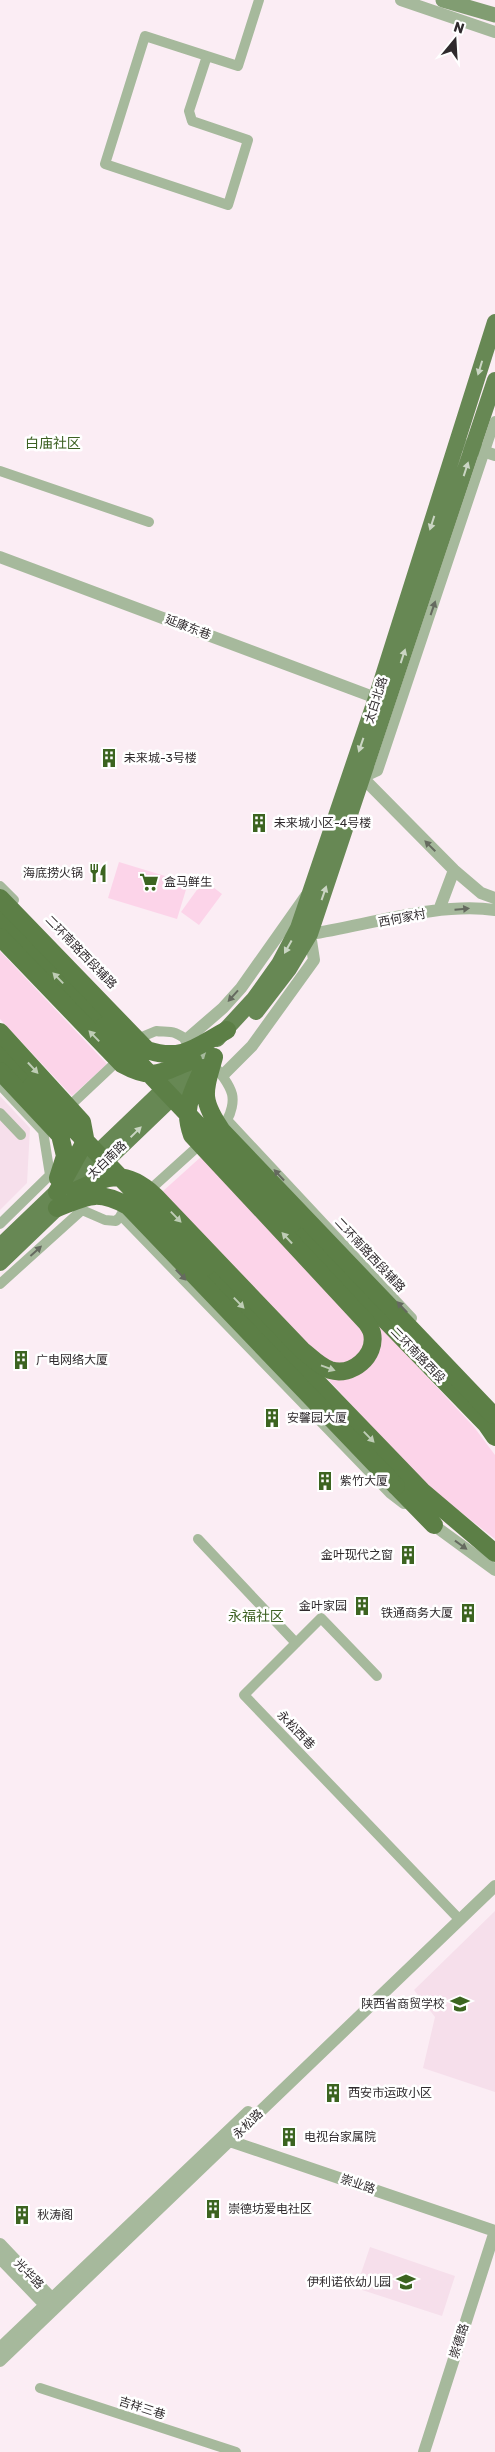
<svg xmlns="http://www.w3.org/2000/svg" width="495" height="2452" font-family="Rubik,'Noto Sans SC',sans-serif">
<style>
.built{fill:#f6dfeb}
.green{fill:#fcd4e9}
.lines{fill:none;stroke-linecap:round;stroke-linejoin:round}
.minor{stroke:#a6b99c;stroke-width:10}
.tertiary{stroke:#a6b99c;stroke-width:12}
.secondary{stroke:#819d72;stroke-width:15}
.primary{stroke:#678854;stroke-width:16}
.trunk{stroke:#5c7f46;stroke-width:18}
.primary-bridge{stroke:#678854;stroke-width:16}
.trunk-bridge{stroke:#5c7f46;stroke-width:18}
.oneway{fill:#cad5c3}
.oneway2{fill:#656a5f}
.oneway3{fill:#beccb5}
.labels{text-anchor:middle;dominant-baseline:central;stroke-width:5;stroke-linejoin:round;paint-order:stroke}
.street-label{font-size:12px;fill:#2f2a2d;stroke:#fff}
.poi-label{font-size:12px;fill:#2f2a2d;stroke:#fff;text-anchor:start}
.neighbourhood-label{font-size:14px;fill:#3c6022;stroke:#fff}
</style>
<rect width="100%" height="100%" fill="#fbedf4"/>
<path class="built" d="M0,1096L30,1128L27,1183L0,1210Z
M495,1911V2092L423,2068L435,2017L414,1990Z
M370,2247L455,2276L442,2316L356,2288Z"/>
<path class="green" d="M119,862L188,883L177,919L108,898Z
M204,880L222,894L199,925L181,912Z
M0,951L107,1064L72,1096L0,1019Z
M203,1155L363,1326L366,1338L364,1349L345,1365L321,1358L162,1192Z
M377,1323L474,1427L495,1455V1539L425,1484L321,1372L347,1377Z"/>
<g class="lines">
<path class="minor" d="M207,56L189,111L192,121L248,140L228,205L105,164L145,36L238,66L259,0
M0,471L149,522
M363,778L378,771L495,421
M0,886L14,900
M156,1031C162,1032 169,1031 175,1033C193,1040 227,1076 232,1094C234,1102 231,1113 227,1120L122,1215L116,1221L105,1220L82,1210L50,1175L43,1131L144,1036Z
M0,1085L43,1131
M0,1113L21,1135
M227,1120L412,1318
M0,1224L50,1175
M0,1284L82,1210
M198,1539L296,1643
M377,1676L321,1618L244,1695L460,1920
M40,2388L236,2452"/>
<path class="tertiary" d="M401,0L495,32
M464,445L495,455
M0,557L376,698
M363,778L454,870L481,893L495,898
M439,910L454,870
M186,1040L223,1008L241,988L306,896
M223,1075L252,1046L314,960L310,934C368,925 438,902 495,910
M122,1215L391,1493L404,1503
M428,1521L495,1570
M224,2139L495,2231L424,2452
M0,2244L58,2305
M0,2258L50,2310
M0,2348L248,2112
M0,2361L495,1886"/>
<path class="secondary" d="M443,0L495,15"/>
<path class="primary" d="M256,1012L289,969L310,934L495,380
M217,1039L254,999L279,964L298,928L376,698L495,322"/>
<path class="trunk" d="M0,919L104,1026
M0,1051L32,1085
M292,1224L486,1424L495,1437
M206,1267L422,1491L495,1553
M396,1486L434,1525"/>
<path class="primary-bridge" d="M0,1246L192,1062
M0,1263L202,1069"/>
<path class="trunk-bridge" d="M0,898L147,1050C183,1062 197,1046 227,1030
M0,937L122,1064C155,1082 161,1072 193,1060
M104,1026L292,1224
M0,1032L82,1122L85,1138L82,1147L57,1192
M214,1057C204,1093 200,1099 222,1131L493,1415
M0,1071L60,1135L65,1156L58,1178
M32,1085L206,1267
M75,1191C109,1175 126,1169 155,1196L302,1350C311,1357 319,1366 330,1370C352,1377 377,1356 372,1333C371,1329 368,1325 366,1322L192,1135C182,1108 192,1093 203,1068
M57,1208C88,1196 96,1189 128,1206L396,1486"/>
</g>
<defs><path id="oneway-solid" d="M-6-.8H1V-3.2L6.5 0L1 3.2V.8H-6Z" transform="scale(1.25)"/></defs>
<g class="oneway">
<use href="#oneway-solid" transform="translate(480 368) rotate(107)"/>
<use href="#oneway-solid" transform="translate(466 469) rotate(-72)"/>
<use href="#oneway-solid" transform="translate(432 523) rotate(108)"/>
<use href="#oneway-solid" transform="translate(403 656) rotate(-72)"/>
<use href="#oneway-solid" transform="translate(361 745) rotate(109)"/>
<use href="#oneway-solid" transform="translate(324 893) rotate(-71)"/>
<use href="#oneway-solid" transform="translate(288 947) rotate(119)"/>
<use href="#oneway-solid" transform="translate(136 1132) rotate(-44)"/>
</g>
<g class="oneway2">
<use href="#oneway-solid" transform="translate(433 608) rotate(-71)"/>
<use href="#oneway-solid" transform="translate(430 846) rotate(-135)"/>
<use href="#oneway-solid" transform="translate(462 909) rotate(-5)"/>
<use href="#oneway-solid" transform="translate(233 996) rotate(132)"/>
<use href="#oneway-solid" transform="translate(279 1175) rotate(-133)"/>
<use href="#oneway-solid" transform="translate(36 1251) rotate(-42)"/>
<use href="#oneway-solid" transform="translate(181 1275) rotate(46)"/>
<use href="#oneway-solid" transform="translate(402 1307) rotate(-133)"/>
<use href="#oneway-solid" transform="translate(461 1545) rotate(36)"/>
</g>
<g class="oneway3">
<use href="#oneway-solid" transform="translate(58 978) rotate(-134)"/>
<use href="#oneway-solid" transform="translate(94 1036) rotate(-134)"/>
<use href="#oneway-solid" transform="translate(33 1068) rotate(47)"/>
<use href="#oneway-solid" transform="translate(176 1217) rotate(46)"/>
<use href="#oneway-solid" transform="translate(287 1238) rotate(-133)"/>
<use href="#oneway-solid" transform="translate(239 1303) rotate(46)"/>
<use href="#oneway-solid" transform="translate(328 1368) rotate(20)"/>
<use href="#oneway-solid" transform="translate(369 1437) rotate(46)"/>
</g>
<defs>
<g id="building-bare" transform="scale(1.5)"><path d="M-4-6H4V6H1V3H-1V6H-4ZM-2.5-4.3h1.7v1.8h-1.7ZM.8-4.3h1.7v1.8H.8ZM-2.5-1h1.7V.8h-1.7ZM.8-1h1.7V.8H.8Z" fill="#3c6420" stroke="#fff" stroke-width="2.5" paint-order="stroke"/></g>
<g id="restaurant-bare" transform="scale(1.5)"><path d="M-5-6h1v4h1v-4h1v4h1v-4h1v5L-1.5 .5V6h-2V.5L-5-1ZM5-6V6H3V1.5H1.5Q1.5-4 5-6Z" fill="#3c6420" stroke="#fff" stroke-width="2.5" paint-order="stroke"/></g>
<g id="supermarket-bare" transform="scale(1.5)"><path d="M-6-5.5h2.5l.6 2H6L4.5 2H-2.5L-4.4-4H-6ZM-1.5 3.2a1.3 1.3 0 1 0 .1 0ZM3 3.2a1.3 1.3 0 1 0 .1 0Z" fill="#3c6420" stroke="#fff" stroke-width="2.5" paint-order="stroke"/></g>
<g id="university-bare" transform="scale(1.5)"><path d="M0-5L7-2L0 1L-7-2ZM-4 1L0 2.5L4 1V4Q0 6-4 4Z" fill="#3c6420" stroke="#fff" stroke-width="2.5" paint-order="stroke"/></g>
<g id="school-bare" transform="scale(1.5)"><path d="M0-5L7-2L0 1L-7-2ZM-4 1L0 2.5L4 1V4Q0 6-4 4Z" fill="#3c6420" stroke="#fff" stroke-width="2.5" paint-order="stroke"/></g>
</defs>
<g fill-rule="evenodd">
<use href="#building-bare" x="109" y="758"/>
<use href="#building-bare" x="259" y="823"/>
<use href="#restaurant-bare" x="98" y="873"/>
<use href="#supermarket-bare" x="149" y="882"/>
<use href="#building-bare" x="21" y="1360"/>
<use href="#building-bare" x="272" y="1418"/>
<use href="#building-bare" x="325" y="1481"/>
<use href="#building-bare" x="408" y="1555"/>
<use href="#building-bare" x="362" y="1606"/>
<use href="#building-bare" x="468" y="1613"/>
<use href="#university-bare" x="460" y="2004"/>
<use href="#building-bare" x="333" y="2093"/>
<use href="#building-bare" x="289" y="2137"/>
<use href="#building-bare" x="213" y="2209"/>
<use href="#building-bare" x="22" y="2215"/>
<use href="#school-bare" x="406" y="2282"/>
</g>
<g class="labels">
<g class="street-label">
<text transform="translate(188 627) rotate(21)">延康东巷</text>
<text transform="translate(376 700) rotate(-72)">太白北路</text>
<text transform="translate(402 918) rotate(-11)">西何家村</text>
<text transform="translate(81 952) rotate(46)">二环南路西段辅路</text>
<text transform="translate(107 1160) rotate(-44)">太白南路</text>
<text transform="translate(370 1255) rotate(47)">二环南路西段辅路</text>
<text transform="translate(418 1355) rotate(46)">二环南路西段</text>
<text transform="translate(296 1730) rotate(46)">永松西巷</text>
<text transform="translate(248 2124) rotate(-44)">永松路</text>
<text transform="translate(358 2184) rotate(19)">崇业路</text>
<text transform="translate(29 2274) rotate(46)">光华路</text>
<text transform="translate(459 2341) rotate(-72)">崇德路</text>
<text transform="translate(142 2408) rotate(18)">吉祥三巷</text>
</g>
<g class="poi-label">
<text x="124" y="758">未来城-3号楼</text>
<text x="274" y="823">未来城小区-4号楼</text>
<text x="83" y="873" text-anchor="end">海底捞火锅</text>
<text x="164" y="882">盒马鲜生</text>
<text x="36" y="1360">广电网络大厦</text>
<text x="287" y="1418">安馨园大厦</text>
<text x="340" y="1481">紫竹大厦</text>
<text x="393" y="1555" text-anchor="end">金叶现代之窗</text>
<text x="347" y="1606" text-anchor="end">金叶家园</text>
<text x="453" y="1613" text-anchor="end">铁通商务大厦</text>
<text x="445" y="2004" text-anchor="end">陕西省商贸学校</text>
<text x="348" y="2093">西安市运政小区</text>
<text x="304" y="2137">电视台家属院</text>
<text x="228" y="2209">崇德坊爱电社区</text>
<text x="37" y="2215">秋涛阁</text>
<text x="391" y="2282" text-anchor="end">伊利诺依幼儿园</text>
</g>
<g class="neighbourhood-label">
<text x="53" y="443">白庙社区</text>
<text x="256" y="1616">永福社区</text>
</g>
</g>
<g transform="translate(455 40) rotate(18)" stroke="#ffffff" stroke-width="4" paint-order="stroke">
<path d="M0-4L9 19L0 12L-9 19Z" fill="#2f2a2d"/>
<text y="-8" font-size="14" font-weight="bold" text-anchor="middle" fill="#2f2a2d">N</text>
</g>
</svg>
